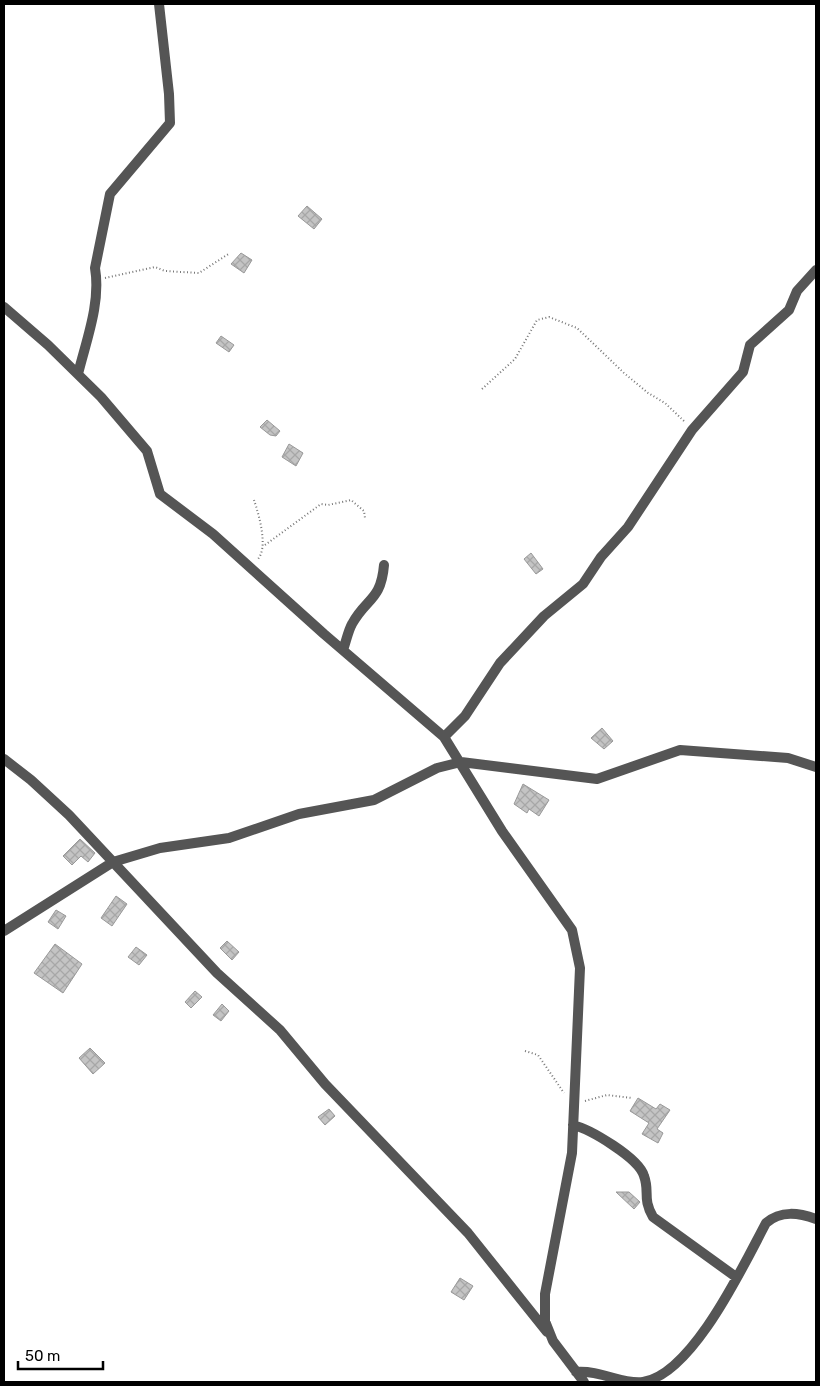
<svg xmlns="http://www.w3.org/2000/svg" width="820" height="1386" font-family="Rubik,sans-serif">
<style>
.building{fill:url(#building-cross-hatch);stroke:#999}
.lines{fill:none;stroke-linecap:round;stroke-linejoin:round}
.path{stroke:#777;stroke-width:2;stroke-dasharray:1 2.5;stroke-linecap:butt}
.minor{stroke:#555;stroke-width:10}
</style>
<defs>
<pattern id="building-cross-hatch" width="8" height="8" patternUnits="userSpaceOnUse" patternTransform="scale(1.25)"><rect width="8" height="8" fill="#c4c4c4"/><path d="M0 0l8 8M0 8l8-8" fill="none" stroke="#a7a7a7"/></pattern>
</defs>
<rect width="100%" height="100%" fill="#fff"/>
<path class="building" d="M307,206L322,219L314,229L298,216Z
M241,253L252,260L244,273L231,264Z
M221,336L234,345L229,352L216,343Z
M267,420L280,431L276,436L270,435L260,427Z
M289,444L303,453L296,466L282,457Z
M531,553L543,569L536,574L524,559Z
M602,728L613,741L604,749L591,738Z
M523,784L549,800L539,816L529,809L527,813L514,804Z
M80,839L95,853L88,862L81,856L72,865L63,856Z
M116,896L127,904L112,926L101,918Z
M56,910L66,916L58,929L48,922Z
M227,941L239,952L232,960L220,948Z
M55,944L82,964L63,993L34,973Z
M136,947L147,955L139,965L128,957Z
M195,991L202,997L191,1008L185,1002Z
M222,1004L229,1011L221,1021L213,1015Z
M90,1048L105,1063L93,1074L79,1058Z
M638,1098L656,1109L660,1104L670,1110L657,1129L663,1133L658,1143L642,1134L649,1123L630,1111Z
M329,1109L335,1116L325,1125L318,1117Z
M616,1192H629L640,1202L634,1209Z
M460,1278L473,1286L464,1300L451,1292Z"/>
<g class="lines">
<path class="path" d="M105,278L155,267L165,271L199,273L230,253
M482,389L515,359L537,320L549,317L577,328L624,373L648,393L665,403L685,422
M254,500C259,515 269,549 257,560
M265,545L321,504L328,505L351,500L364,511L365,518
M525,1051L538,1055L564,1093
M585,1101L607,1095L632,1098"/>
<path class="minor" d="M4,307L48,345L101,397L147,451L160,494L213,534L324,634L444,737
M78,374C86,341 101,303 95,268L110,194L170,123L169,94L159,4
M343,650C346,642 348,631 352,624C366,598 381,601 384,565
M4,759L31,780L69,815L217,973L280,1030L325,1084L468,1233L547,1332
M4,931L113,862L160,848L229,838L299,814L374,800L437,768L461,762L597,779L680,750L788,758L816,767
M573,1125C590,1129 639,1158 644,1176C650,1192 642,1198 653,1217L736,1277
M576,1372C601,1370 623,1385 643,1382C693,1374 744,1264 766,1223C781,1210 799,1213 816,1219
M584,1382L553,1341L545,1321V1294L572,1153L580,968L572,930L502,831L444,737L465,716L500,663L544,616L583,584L601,557L628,527L692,430L743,372L750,345L789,310L797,291L816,270"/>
</g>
<rect width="820" height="1386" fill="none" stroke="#000000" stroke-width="10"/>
<path d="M18 1361v8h85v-8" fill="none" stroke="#000000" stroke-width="2.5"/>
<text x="25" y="1361" font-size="15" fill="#000000" stroke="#ffffff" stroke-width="4" paint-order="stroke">50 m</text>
</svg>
